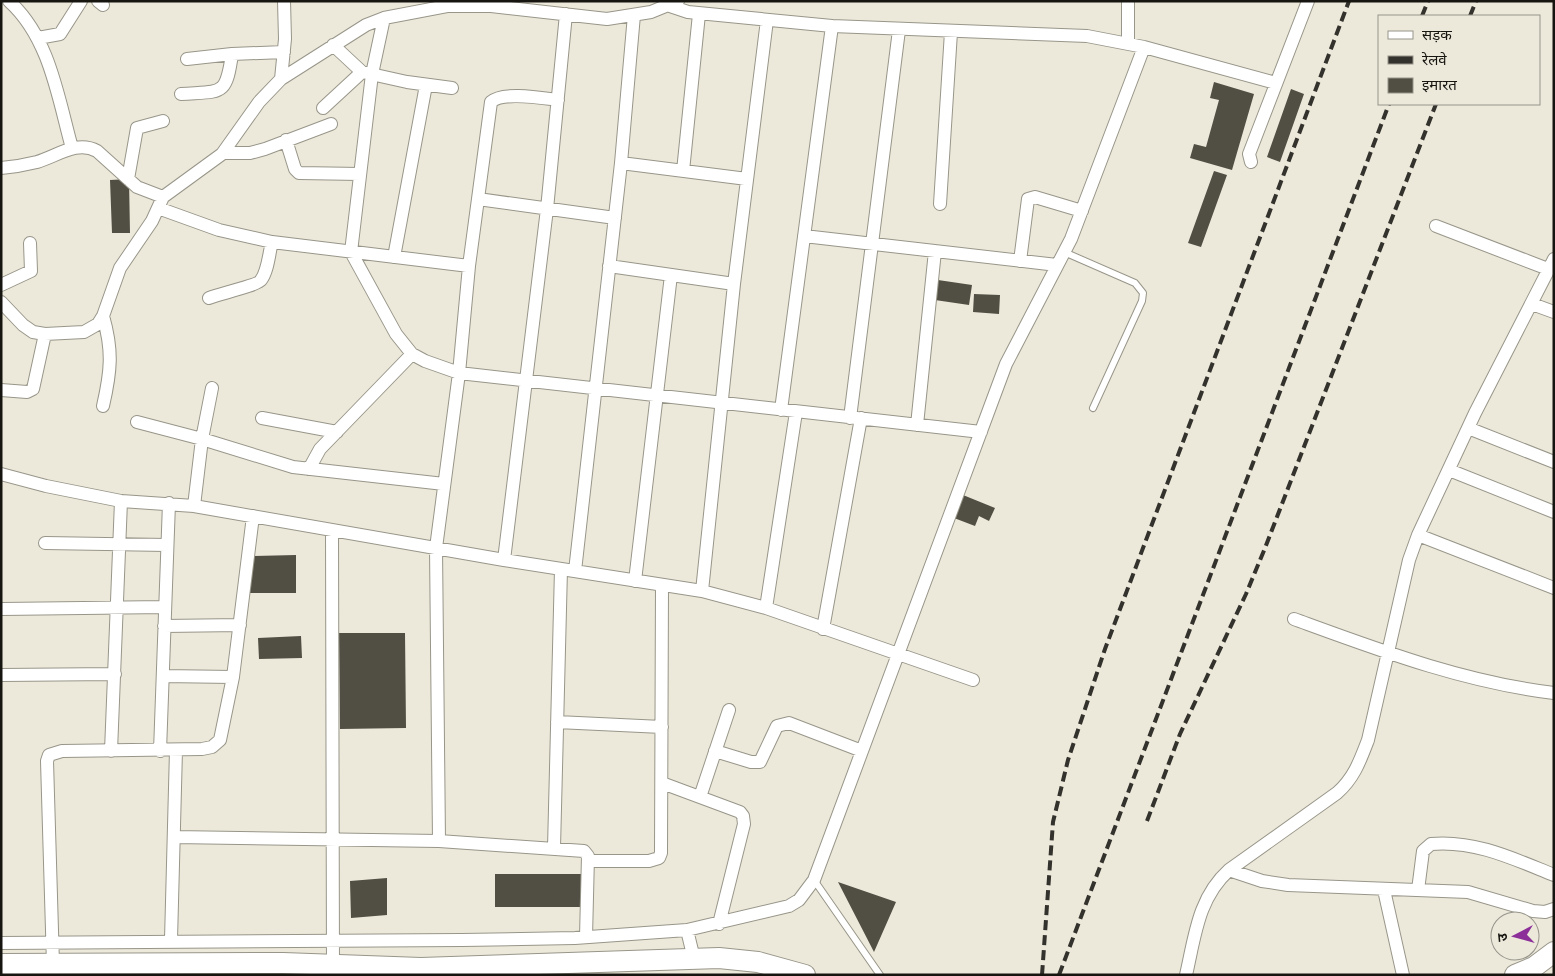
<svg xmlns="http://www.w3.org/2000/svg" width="1555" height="976" font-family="'Alegreya Sans','Noto Sans Devanagari',sans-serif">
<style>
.building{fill:#514f43}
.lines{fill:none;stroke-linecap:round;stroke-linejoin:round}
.lane-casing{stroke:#989689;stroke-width:8}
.street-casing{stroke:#989689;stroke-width:14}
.primary-casing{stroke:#989689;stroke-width:22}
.lane{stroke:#fff;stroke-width:6}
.street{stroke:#fff;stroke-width:12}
.primary{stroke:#fff;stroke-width:20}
.rail{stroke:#34322c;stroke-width:4;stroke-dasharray:10 5;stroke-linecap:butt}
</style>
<rect width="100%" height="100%" fill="#ece9db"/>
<path class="building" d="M1214,82L1254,94L1232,170L1190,158L1194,144L1206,147L1219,100L1210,98Z
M1291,89L1304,94L1280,162L1267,157Z
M1214,171L1227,175L1201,247L1188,243Z
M129,179L130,233H112L110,180Z
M938,280L972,285L969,305L935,300Z
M974,294L1000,295L999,314L973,312Z
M963,495L995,508L989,521L979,516L975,526L954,518Z
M296,555V593H250V556Z
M339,633H405L406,728L340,729Z
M301,636L302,658L259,659L258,638Z
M495,874H583V907H495Z
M387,878V915L351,918L350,881Z
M838,882L896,902L874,952Z"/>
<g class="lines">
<g class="lane-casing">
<path id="lane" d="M1064,252L1135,283L1143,293L1142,301L1093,408
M814,880L880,975"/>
</g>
<g class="street-casing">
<path id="street" d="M9,1C50,38 58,98 72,148
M98,1L103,5
M667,1L670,6L688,12L832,26L1087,36L1144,47L1276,83
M384,18L372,74L351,252L396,334L412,354L425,361L459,373L981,432
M38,38L60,34L81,1
M1128,43V1
M333,45L362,72L407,82L452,88
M187,59L232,54L284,52
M281,79L285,39L284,1
M181,94C222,91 226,97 232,54
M323,108L362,72
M286,140L295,169L299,173L360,174
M223,153H250L265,149L331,124
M1251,162L1249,154L1308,1
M621,163L747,179
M1,168C13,167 25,165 37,162C57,156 77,140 97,151L137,187L163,197
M683,171L699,14
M128,179L137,128L163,121
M478,199L615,218
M940,204L951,32
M158,208L219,230L272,242L469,266
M1436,226L1548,269
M804,236L1057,265
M394,257L426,85
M1020,261L1028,199L1035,197L1082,211
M609,266L734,284
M1,285L31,271L30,243
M209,298C219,294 258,285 261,280C268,271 269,253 272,242
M1,302L23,325L33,332L45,334L84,332L98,324L103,316L120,268L152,221L163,197L222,154L259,102L281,79L366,25L384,18L447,6H491L607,19L651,12L678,1
M1532,304L1554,312
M103,316C113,351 111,371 103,406
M1,390L27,392L33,389L45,334
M781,410L832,26
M262,418L337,432
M850,418L899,30
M137,422L202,439L293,467L444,484
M917,425L935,251
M1468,428L1554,462
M309,469L320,449L412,354
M1449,470L1554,512
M1,474L46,486L121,501L194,506L504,560L702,591L766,608L973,680
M194,506L202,439L212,388
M332,530L333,972
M1418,535L1554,588
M45,543L167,545
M504,560L547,209L566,14
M575,571L621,163L634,15
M635,581L671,275
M702,591L734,284L767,20
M766,608L796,412
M1,609L165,607
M1294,619C1379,650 1463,682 1554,693
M164,626L240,625
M823,629L861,418
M1,675L115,674
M163,676L233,677
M557,722L662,727
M111,751L121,501
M160,751L169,503
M715,751L751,762H760L777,726L789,723L862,751
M662,783L740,812L743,816L744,824L719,924
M700,797L729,710
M174,837L439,841L584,851L588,856L586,937
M439,841L436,548L459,373L469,266L491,102C503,91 542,98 558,100
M554,848L561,569
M588,861H649L659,858L661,853L662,585
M1229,870L1262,881L1288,885L1468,892L1533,911L1545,912L1554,909
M1384,890L1403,975
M1418,890L1423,851L1431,844C1475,840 1514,859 1554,875
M687,930L789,906L799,900L814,880L1006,364L1071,239L1144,47
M171,940L176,750
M1,943L462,940L575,938L687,930L694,959
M53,964L47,761L49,755L62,751L202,749L212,747L220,740L233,677L253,516
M1186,975C1195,936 1198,898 1229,870L1337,793C1354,778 1360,761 1368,740L1409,560L1418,535L1475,413L1554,259"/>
</g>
<g class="primary-casing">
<path id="primary" d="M1,964L283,963L421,968L719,958L758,962L805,975
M1515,975L1534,967L1554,952"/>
</g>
<use href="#lane" class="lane"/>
<use href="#street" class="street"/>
<use href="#primary" class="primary"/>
<path class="rail" d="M1422,16L1428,1
M1470,16L1476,1
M1147,821L1180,734L1246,594L1265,548L1436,104
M1042,975L1053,822L1068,760L1105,649L1349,1
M1059,975L1389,104"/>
</g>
<rect width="1555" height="976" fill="none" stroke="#161510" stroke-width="5"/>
<rect x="1378" y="15" width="162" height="90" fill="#ece9db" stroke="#96948a"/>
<rect x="1388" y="31" width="25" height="8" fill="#ffffff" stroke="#96948a"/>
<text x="1422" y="40" font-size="15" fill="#161510">सड़क</text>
<rect x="1388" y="56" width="25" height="8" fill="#34322c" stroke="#96948a"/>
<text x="1422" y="65" font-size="15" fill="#161510">रेलवे</text>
<rect x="1388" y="78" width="25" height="15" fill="#514f43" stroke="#96948a"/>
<text x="1422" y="90" font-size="15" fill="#161510">इमारत</text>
<g transform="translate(1515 936) rotate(264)"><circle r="24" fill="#ece9db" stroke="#96948a"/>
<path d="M0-4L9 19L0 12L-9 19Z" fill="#8c2f99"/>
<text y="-8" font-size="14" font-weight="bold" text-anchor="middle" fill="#161510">उ</text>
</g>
</svg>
